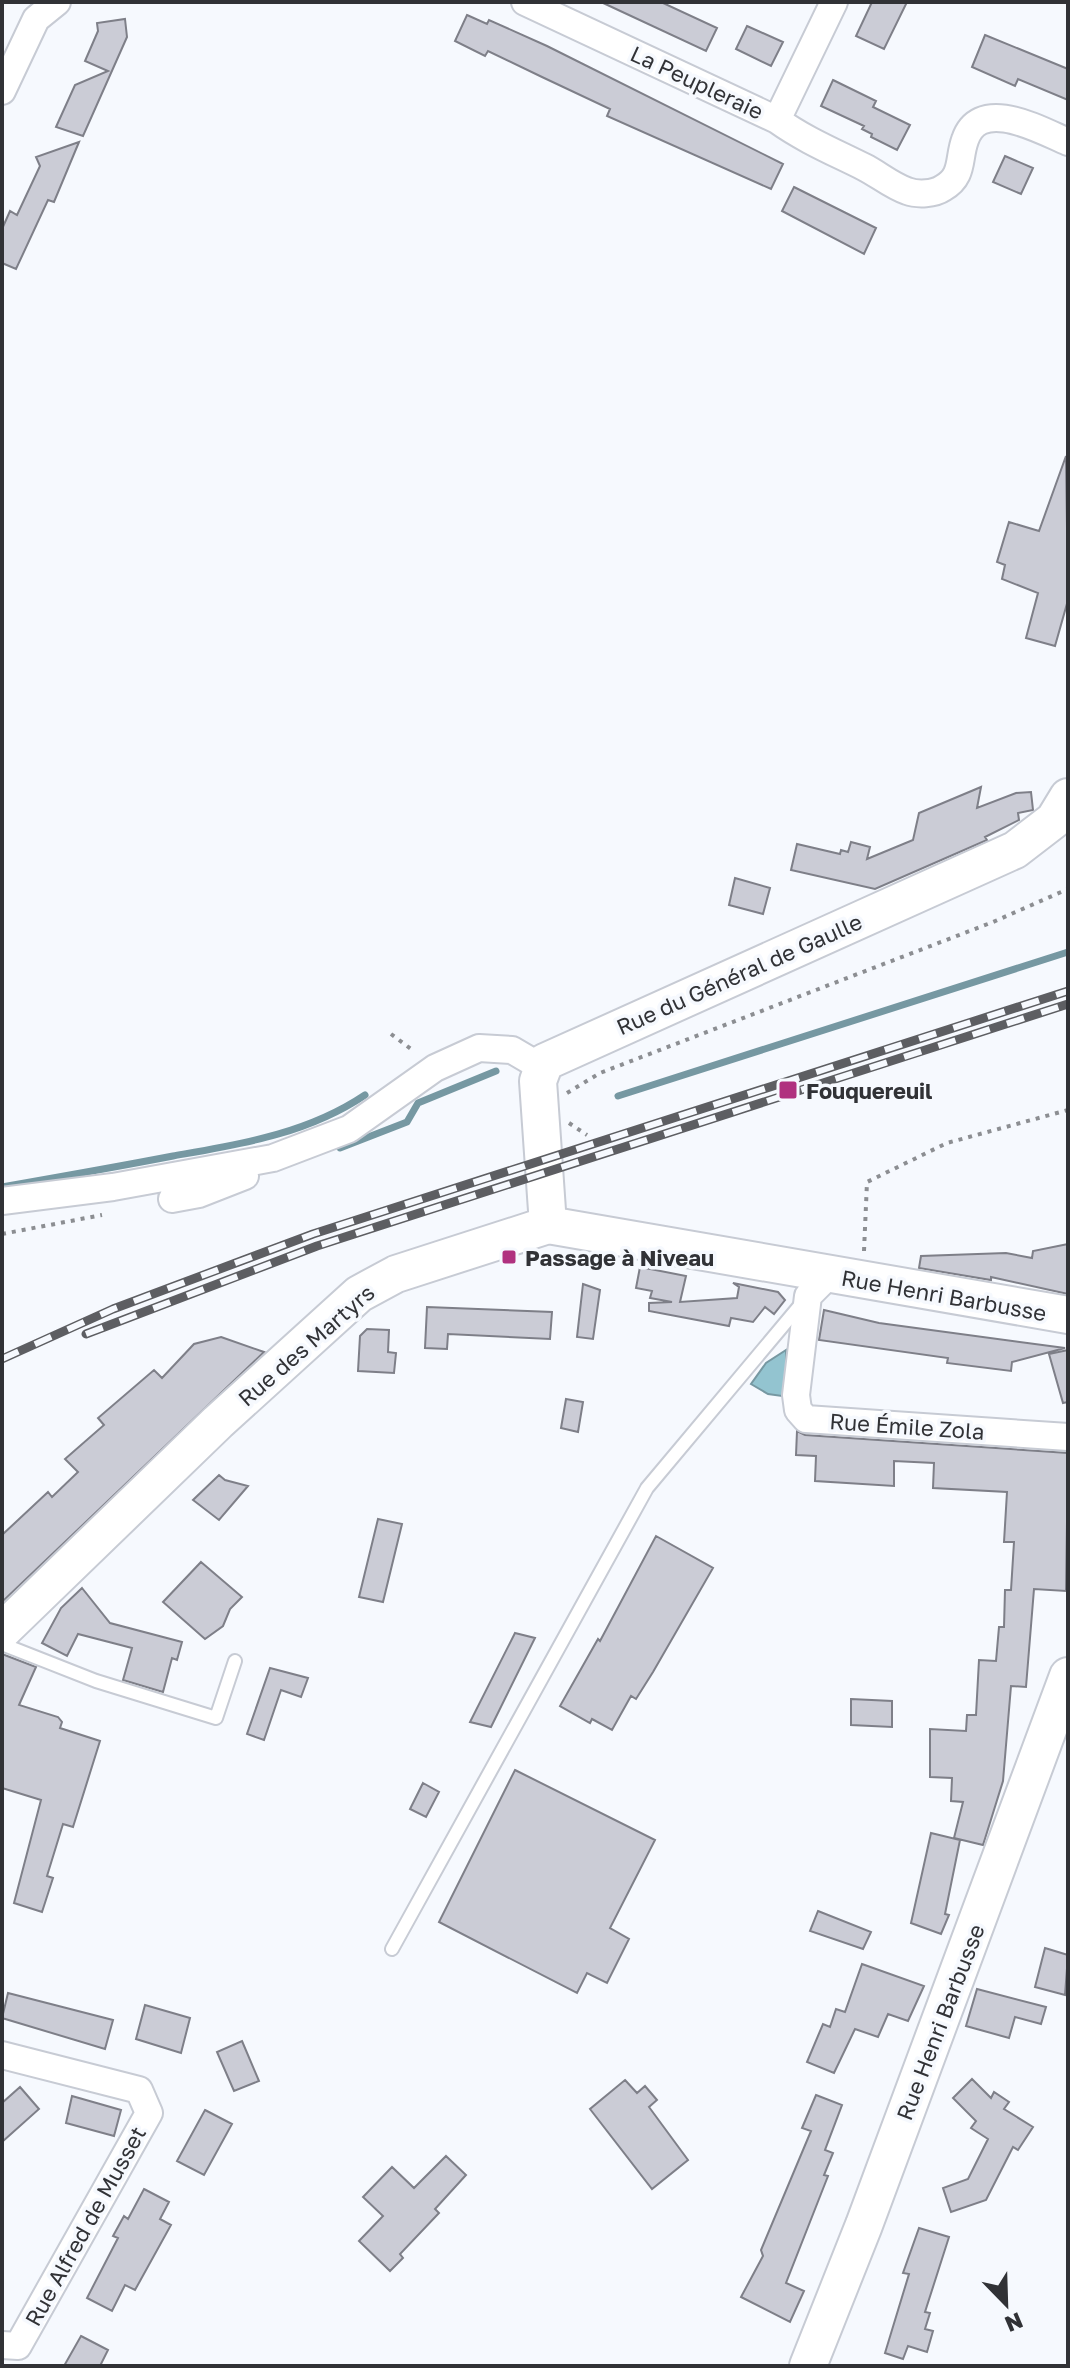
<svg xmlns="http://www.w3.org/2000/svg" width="1070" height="2368" font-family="'Golos Text',sans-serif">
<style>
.water{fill:#93c4d0;stroke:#7698a2;stroke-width:2}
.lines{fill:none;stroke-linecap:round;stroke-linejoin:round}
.stream{stroke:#7698a2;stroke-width:7}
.building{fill:#cbccd6;stroke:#7e7f88;stroke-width:2}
.lane-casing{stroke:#c7cbd4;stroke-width:16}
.street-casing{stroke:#c7cbd4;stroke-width:30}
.secondary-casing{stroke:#c7cbd4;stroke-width:40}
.path{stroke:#8c8e92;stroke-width:4;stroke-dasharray:4 6;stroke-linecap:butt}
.lane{stroke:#fff;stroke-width:12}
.street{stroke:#fff;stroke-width:26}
.secondary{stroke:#fff;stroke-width:36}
.rail-casing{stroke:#5d5e62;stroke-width:9}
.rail{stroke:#f6f9fe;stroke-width:6;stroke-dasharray:18;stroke-linecap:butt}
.poi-dot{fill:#b0317f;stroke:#f6f9fe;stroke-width:3}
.labels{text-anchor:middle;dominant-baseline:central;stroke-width:7;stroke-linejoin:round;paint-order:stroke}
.street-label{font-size:22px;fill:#313236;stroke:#f6f9fe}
.poi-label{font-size:22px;font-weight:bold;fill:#313236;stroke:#f6f9fe;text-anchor:start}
</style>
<rect width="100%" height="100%" fill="#f6f9fe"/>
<path class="water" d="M786,1350L787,1390L782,1396L768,1394L751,1384L766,1363Z"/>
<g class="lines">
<path class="stream" d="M618,1096L1068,952
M340,1148L407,1122L418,1103L496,1071
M2,1187C59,1177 116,1167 173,1156C241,1144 307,1134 365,1095"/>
</g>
<path class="building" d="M601,2H661L717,28L706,51Z
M872,2H907L884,49L856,36Z
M467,15L487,24L489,20L547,46L783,164L771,189L607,116L610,109L542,77L488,51L485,56L455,41Z
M125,19L127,37L83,136L56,127L75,85L108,71L85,61L98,31L97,23Z
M747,26L783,42L771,66L736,49Z
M985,35L1068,69V100L1018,79L1015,86L972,67Z
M833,80L876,101L873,107L910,125L897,150L871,137L872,134L862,129L864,126L821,106Z
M79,142L54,202L48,200L16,269L2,263V229L10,211L17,215L40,166L36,157Z
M1005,156L1033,168L1021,194L993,182Z
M794,187L876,228L864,254L782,211Z
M1066,456L1068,600L1055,646L1026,638L1038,593L1002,579L1005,565L997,562L1009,522L1039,531Z
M981,787L977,808L1016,793L1031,792L1033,810L1018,813L1019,820L985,837L987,840L875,889L791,870L797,844L840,854L841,850L848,852L851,842L870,847L867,859L913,840L919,813Z
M735,878L770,888L763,914L729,905Z
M1068,1244V1294L991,1277V1280L919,1268L921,1256L1006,1253L1032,1258L1033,1251Z
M640,1267L686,1276L680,1302L737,1298L739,1287L733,1283L778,1292L785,1300L774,1314L765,1307L753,1322L731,1318L729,1326L649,1311V1303L672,1302L650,1298L652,1291L636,1288Z
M583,1284L600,1290L593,1339L577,1337Z
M427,1307L552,1312L550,1339L448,1334L447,1349L425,1348Z
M824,1310L879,1323L1065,1348L1012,1362L1011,1371L947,1363L948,1358L819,1340Z
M367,1329L389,1330L388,1352L396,1353L394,1373L358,1371L360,1336Z
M221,1337L264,1352L2,1602V1535L48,1492L52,1497L78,1472L65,1459L104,1425L98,1418L154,1370L162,1378L194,1344Z
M1068,1350V1402L1063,1403L1049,1354Z
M566,1399L583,1402L578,1432L561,1428Z
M797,1431L805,1435L1068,1453L1066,1591L1034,1589L1026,1687L1011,1686L1003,1781L983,1845L954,1838L963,1802L951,1801L952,1778L930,1777V1729L966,1731L967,1715H976L979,1660L996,1661L999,1627H1004L1005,1590H1011L1014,1542H1004L1007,1492L933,1488L934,1463L894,1461V1486L815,1481L816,1456L796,1455Z
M219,1475L225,1480L248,1486L219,1520L193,1500Z
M378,1519L402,1524L383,1602L359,1597Z
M656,1536L713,1568L653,1672L636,1699L631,1696L612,1730L592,1719L590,1723L560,1706L598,1639L600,1641Z
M201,1562L242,1597L230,1609L223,1626L205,1639L163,1602Z
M82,1588L110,1623L182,1642L177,1660L172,1658L163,1692L123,1680L132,1648L78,1634L67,1656L42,1643L61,1608Z
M515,1633L535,1638L491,1727L470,1722Z
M2,1654L36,1667L19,1705L58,1717L62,1722L60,1728L100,1741L73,1827L63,1824L47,1876L53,1878L42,1912L14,1903L41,1800L2,1788Z
M270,1668L308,1678L301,1697L281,1690L264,1740L247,1734Z
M851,1699L892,1701V1727L851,1725Z
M515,1770L655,1840L610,1928L629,1939L607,1983L587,1973L577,1993L439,1922Z
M423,1783L439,1792L426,1817L410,1809Z
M931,1833L960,1840L945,1914L949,1915L941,1934L911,1923Z
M818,1911L871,1932L863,1949L810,1931Z
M1045,1948L1068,1955L1065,1995L1035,1987Z
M862,1964L924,1986L908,2021L888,2014L878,2037L855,2029L834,2073L807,2062L823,2024L830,2027L836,2009L845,2012Z
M977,1989L1046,2007L1041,2024L1015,2017L1009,2038L966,2026Z
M8,1993L113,2020L105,2049L2,2018Z
M145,2005L190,2018L181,2053L136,2039Z
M242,2041L259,2081L234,2091L217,2052Z
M972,2079L991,2098L994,2092L1009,2102L1004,2109L1033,2127L1018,2150L1013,2147L986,2200L951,2212L943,2188L968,2179L988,2139L971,2128L976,2121L953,2098Z
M625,2080L637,2093L645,2086L657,2100L649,2107L688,2160L652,2189L590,2109Z
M20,2087L39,2109L2,2142V2103Z
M816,2095L842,2105L825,2150L833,2153L824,2175L828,2176L786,2283L804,2291L790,2322L741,2297L763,2256L761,2250L811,2131L802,2128Z
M72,2096L121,2110L114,2136L66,2123Z
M205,2110L232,2124L204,2175L177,2161Z
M446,2156L466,2175L435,2209L439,2213L400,2254L403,2258L390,2271L359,2241L383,2216L363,2197L392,2167L414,2188Z
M144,2189L169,2202L160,2219L171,2225L135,2290L125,2285L112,2311L87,2298L118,2238L113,2236L124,2216L128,2219Z
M919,2228L949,2237L925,2312L930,2313L925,2329L933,2331L927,2352L908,2346L903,2359L885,2353L909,2274L903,2273Z
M81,2336L108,2350L100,2366H64Z"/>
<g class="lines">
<g class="lane-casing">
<path id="lane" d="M2,1644L96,1681L216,1718L235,1661
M392,1949L647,1488L802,1303"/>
</g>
<g class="street-casing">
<path id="street" d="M525,2L777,120C805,140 834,152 864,167C878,174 892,186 907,191C918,195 934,194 943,188C964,176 958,159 965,140C980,95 1042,131 1068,142
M2,91L36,19L57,2
M777,120L834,2
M172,1199L199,1194L245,1176
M2,1201L113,1187L273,1158L349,1129L435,1068L479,1048L512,1050L541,1067
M829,1275L808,1296L796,1395L798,1410L806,1419L1068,1437
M2,2055L139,2090L149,2113L18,2346L2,2345"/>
</g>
<g class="secondary-casing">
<path id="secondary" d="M548,1225L538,1081L545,1062L1015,850L1054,820L1068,797
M2,1631L218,1422L359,1294L396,1274L548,1225L1068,1315
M808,2366L864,2225L1068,1676"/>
</g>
<path class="path" d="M391,1034L415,1052
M567,1093L600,1073L993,922L1068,889
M569,1123L587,1135
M2,1234L102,1215
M864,1251L867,1182L947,1143L1068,1110"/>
<use href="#lane" class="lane"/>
<use href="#street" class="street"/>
<use href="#secondary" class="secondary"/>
<g class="rail-casing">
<path id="rail" d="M86,1334L317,1246L1068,1004
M2,1359L113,1309L313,1234L1068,991"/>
</g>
<use href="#rail" class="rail"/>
</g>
<g class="poi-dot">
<rect x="778" y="1080" width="20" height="20" rx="4"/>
<rect x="501" y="1249" width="16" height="16" rx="4"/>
</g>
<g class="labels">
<g class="street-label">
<text transform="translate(697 82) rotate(25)">La Peupleraie</text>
<text transform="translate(739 974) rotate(-24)">Rue du Général de Gaulle</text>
<text transform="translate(944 1295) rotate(10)">Rue Henri Barbusse</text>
<text transform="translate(306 1345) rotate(-41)">Rue des Martyrs</text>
<text transform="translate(907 1426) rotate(4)">Rue Émile Zola</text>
<text transform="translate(940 2022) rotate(-69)">Rue Henri Barbusse</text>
<text transform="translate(85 2226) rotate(-61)">Rue Alfred de Musset</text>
</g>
<g class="poi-label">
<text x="806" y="1090">Fouquereuil</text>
<text x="525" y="1257">Passage à Niveau</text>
</g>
</g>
<rect width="1070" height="2368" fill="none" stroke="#313236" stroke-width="8"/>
<g transform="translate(1006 2304) rotate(157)" stroke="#f6f9fe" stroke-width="6" paint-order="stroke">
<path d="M0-6L14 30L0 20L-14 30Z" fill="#313236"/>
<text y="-12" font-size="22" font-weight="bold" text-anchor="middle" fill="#313236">N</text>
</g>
</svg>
